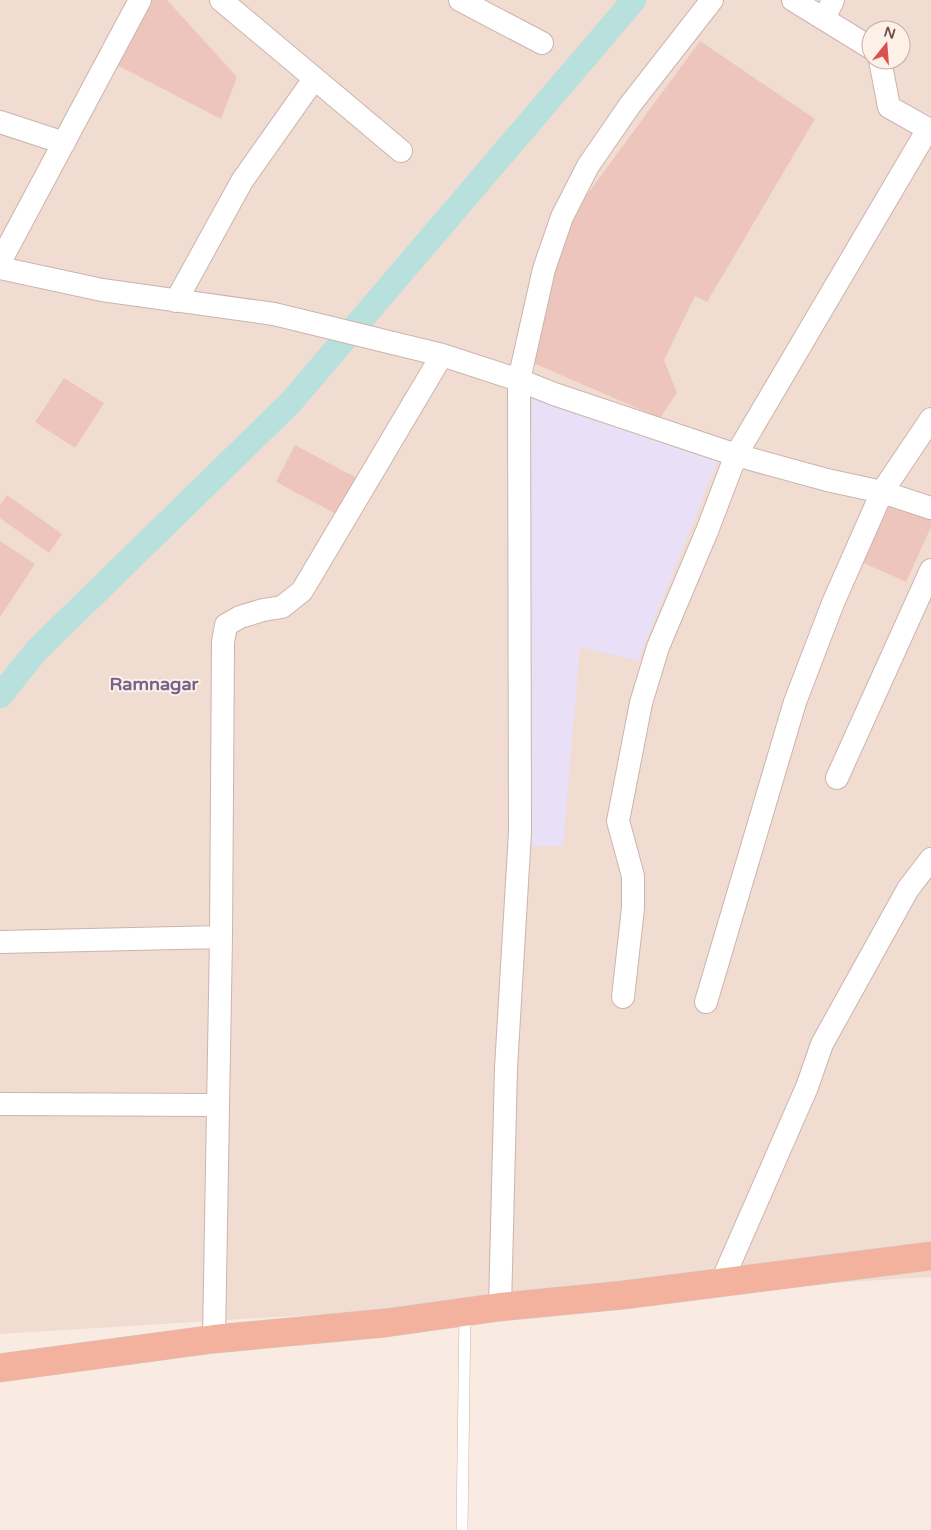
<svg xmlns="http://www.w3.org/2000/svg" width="931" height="1530" font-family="'Varela Round',sans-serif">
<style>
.residential{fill:#f1dcd1;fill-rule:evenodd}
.education{fill:#e9dff6}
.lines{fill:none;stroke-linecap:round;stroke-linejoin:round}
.canal{stroke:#b8e1de;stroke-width:25}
.building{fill:#edc5bc}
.service-casing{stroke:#ccb4ad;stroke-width:12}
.minor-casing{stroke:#ccb4ad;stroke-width:24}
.trunk-casing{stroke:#d4cac9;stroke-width:29}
.service{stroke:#fff;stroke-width:11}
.minor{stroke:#fff;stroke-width:22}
.trunk{stroke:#f2b29e;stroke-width:28}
.labels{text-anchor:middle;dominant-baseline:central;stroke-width:4;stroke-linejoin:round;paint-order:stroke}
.district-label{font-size:18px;font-weight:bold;fill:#75638c;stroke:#fdf0e7}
</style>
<rect width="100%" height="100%" fill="#faebe2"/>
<path class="residential" d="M0,0H931V1277L0,1334ZM871,30H901V60H871Z"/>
<path class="education" d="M532,396L718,460L638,661L580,647L563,846H525Z"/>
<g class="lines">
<path class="canal" d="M0,696L37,650L291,402L634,0"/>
</g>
<path class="building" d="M151,0H167L237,77L221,119L115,64Z
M700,41L815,119L707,302L695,296L664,360L677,393L660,418L531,362L567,222Z
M64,378L104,403L75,448L35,422Z
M295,445L364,482L344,518L276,482Z
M878,482L931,513V527L906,582L842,553Z
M7,495L62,534L49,553L0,518V505Z
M0,541L35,564L0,617Z"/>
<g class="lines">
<g class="service-casing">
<path id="service" d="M462,1530L465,1312"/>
</g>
<g class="minor-casing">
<path id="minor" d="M221,0L401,151
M460,0L542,43
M793,0L871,48
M824,19L833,0
M880,60L889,107L928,129
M0,122L64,143
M0,262L140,0
M0,268L102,290L274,314L442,355L519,380L554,394L736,455L827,480L882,492L931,508
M176,301L242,181L314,79
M837,778L931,570
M0,942L221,937
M623,997L633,908V876L618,821L641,703L658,647L707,531L736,455L928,129L931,130
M706,1002L795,702L833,603L882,492L931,419
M0,1104L217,1105
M722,1281L807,1087L822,1044L908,889L931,859
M500,1307L506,1068L520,832L519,380L544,269L562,217L588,166L630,105L712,0
M214,1339L221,937L223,642L226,625L240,617L263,610L282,607L302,591L442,355"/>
</g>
<g class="trunk-casing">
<path id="trunk" d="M0,1368L214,1339L385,1323L500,1307L623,1295L931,1256"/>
</g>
<use href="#service" class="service"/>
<use href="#minor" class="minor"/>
<use href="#trunk" class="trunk"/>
</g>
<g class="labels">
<g class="district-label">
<text x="154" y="684">Ramnagar</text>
</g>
</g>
<g transform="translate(886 45) rotate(17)"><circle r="24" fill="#fdf0e7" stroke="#c4b0a9"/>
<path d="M0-4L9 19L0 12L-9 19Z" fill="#da5250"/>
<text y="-8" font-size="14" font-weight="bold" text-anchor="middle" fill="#6f504b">N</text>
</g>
</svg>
